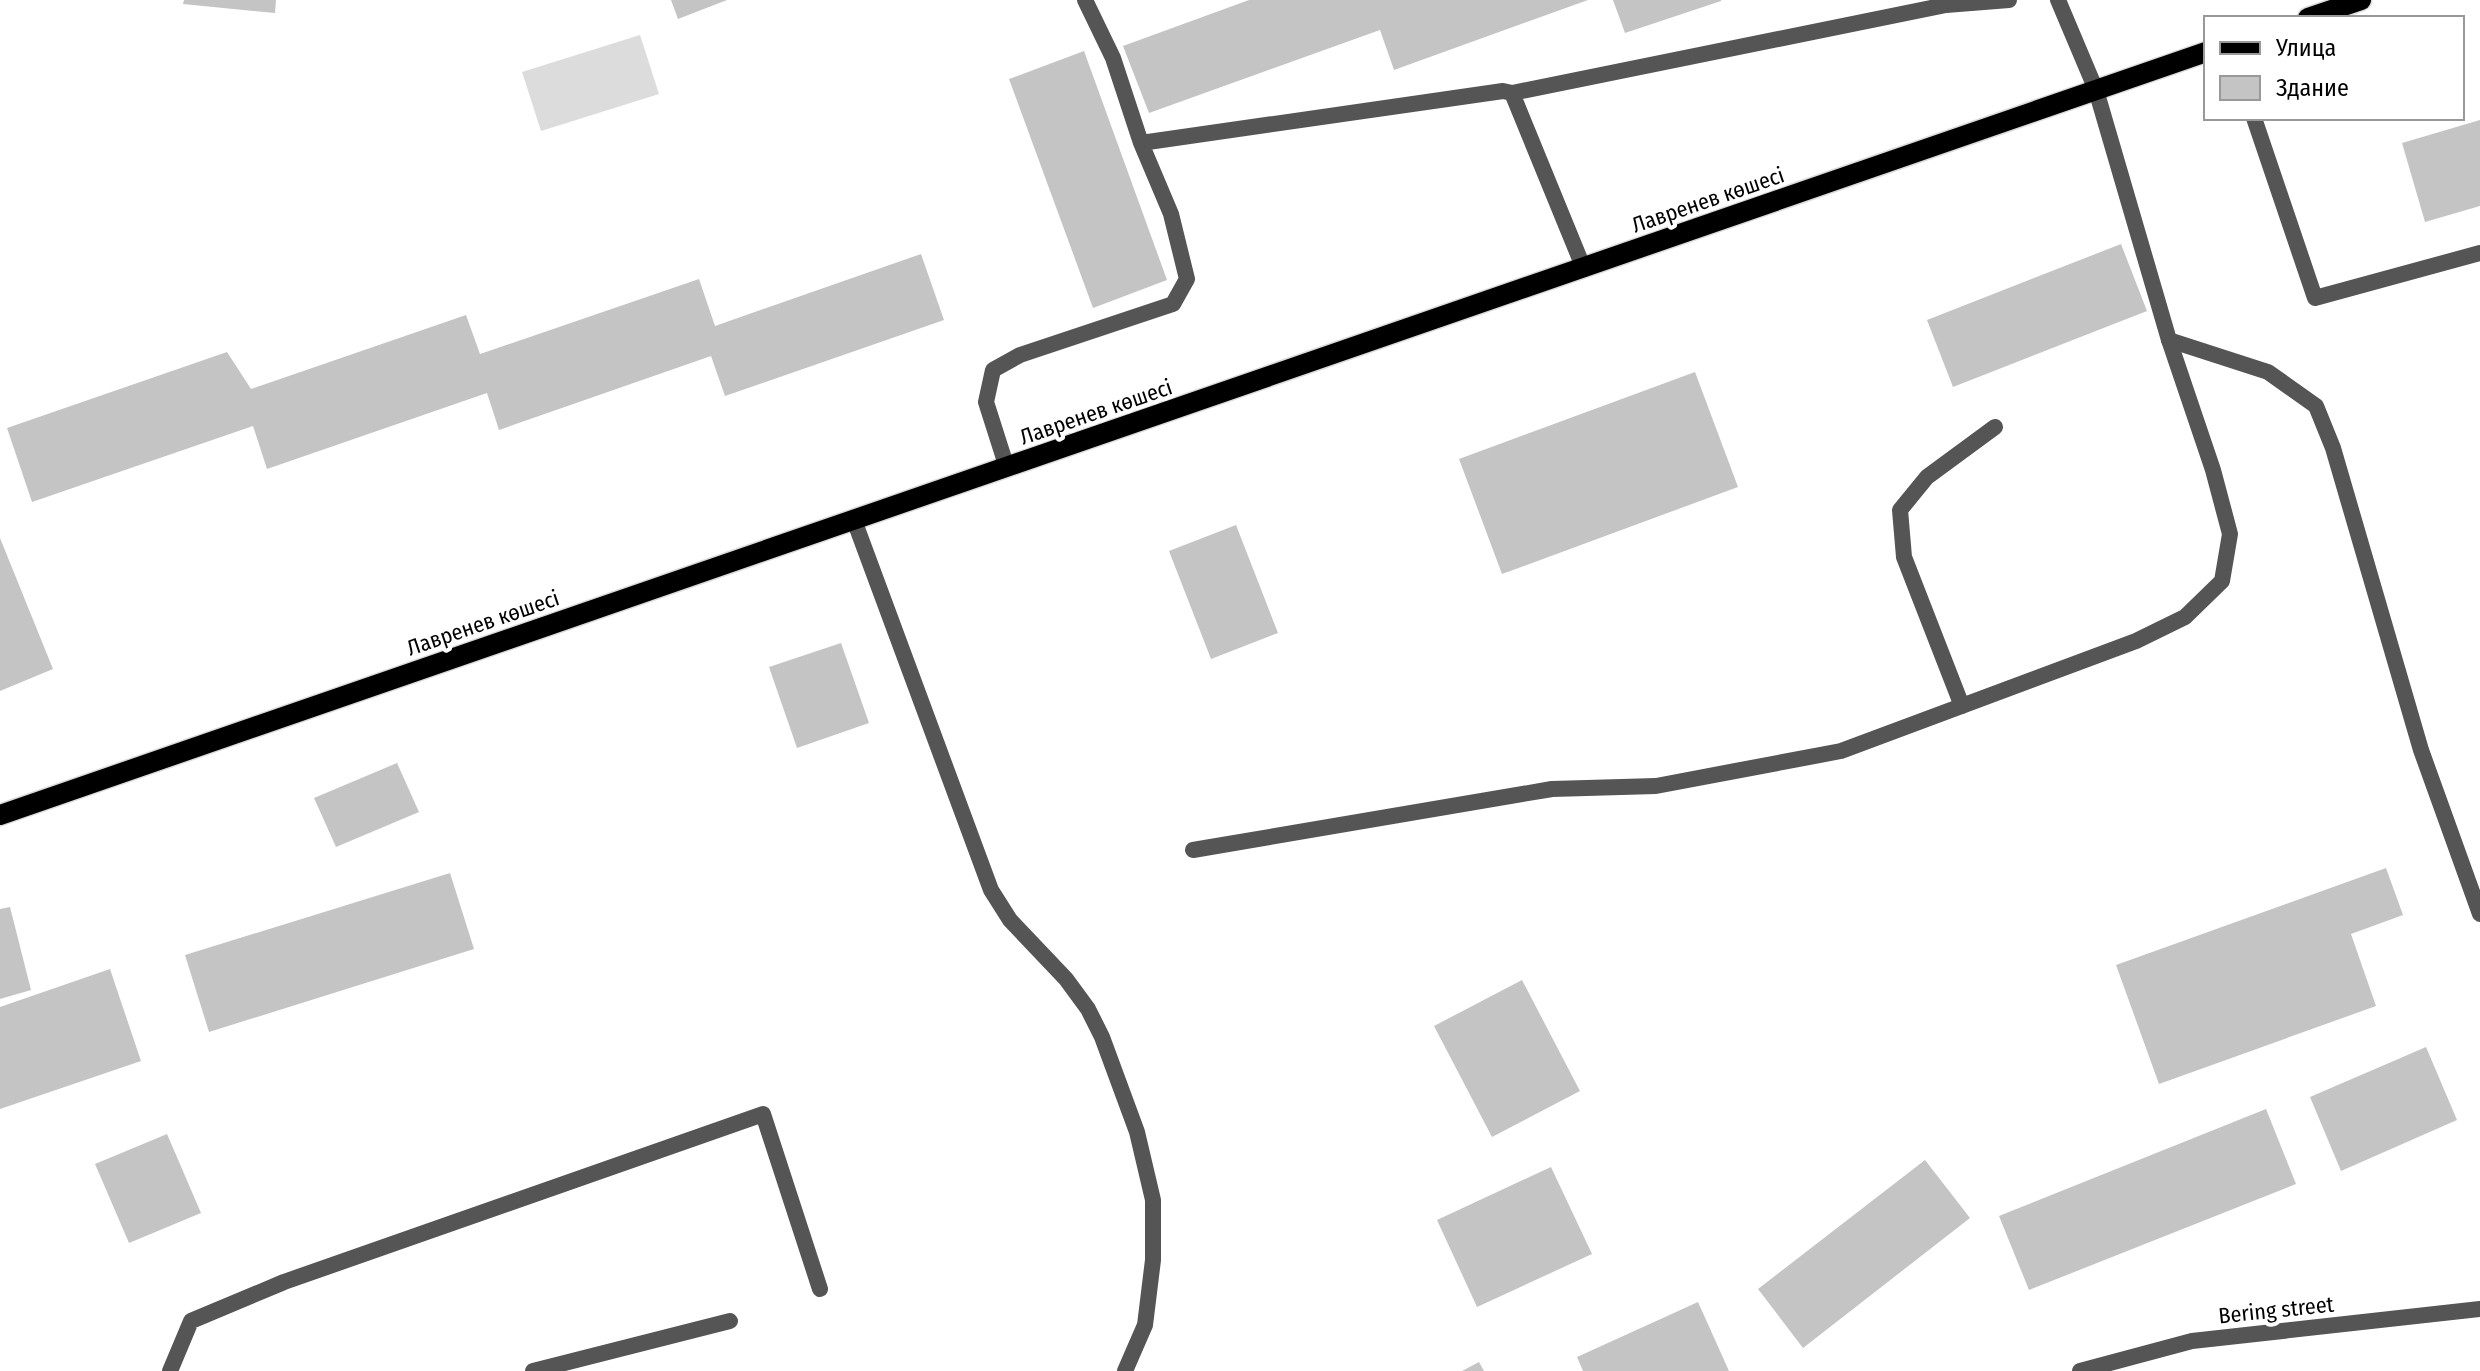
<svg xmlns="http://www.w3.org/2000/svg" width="2480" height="1371" font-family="'Fira Sans Condensed',sans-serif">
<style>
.green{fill:#dcdcdc}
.building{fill:#c4c4c4}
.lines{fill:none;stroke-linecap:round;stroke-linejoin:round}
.primary-casing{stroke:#dbdbdb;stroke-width:23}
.lane{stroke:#555;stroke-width:16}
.street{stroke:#555;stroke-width:16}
.primary{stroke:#000;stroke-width:20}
.labels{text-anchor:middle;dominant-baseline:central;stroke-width:8;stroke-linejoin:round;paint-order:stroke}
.street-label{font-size:22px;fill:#000;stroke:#fff}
</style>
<rect width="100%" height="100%" fill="#fff"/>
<path class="green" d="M640,35L659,94L541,131L522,72Z"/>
<path class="building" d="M184,0H276L275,13L183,4Z
M671,0H727L678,19Z
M1249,0H1588L1394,70L1380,30L1149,113L1123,46Z
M1613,0H1721V1L1625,33Z
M1084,51L1167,280L1093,308L1009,79Z
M2480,120V206L2425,222L2402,143Z
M2121,244L2147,311L1953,387L1927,320Z
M921,254L944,320L725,396L711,356L499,430L487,393L267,469L253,426L32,502L7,428L227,352L251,389L466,315L480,354L699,279L715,326Z
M1695,372L1738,487L1502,574L1459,459Z
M1236,525L1278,633L1211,659L1169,551Z
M0,538L53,669L0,691Z
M841,643L869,723L797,748L769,667Z
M397,763L419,812L336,847L314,798Z
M2386,868L2403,915L2351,934L2376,1006L2159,1084L2116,965Z
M450,873L474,949L209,1032L185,955Z
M10,907L31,990L0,999V909Z
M110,969L141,1061L0,1109V1007Z
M1522,980L1580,1091L1492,1137L1434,1026Z
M2426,1047L2457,1120L2341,1171L2310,1097Z
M2266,1109L2296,1184L2029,1290L1999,1216Z
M167,1134L201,1213L129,1243L95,1164Z
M1925,1160L1970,1218L1803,1348L1758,1289Z
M1551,1167L1592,1254L1477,1307L1437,1220Z
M1698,1302L1729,1371H1583L1577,1357Z
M1479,1362L1484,1371H1462Z"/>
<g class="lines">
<g class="primary-casing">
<path id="primary" d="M2308,18L2361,0
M0,815L2206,52"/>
</g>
<path class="lane" d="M1085,0L1113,58L1141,143L1503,91L1512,93L1584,269
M2058,0L2096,90
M1512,93L1946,5L2009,0
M2254,118L2315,298L2480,253
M1007,468L986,402L993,370L1020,355L1173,304L1187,279L1171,214L1141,143
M854,520L991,890L1010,920L1066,979L1088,1009L1102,1037L1137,1132L1153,1200V1260L1145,1325L1125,1371
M1962,706L1904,557L1900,510L1927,477L1995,427
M1193,850L1552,789L1656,786L1841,751L2136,641L2185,617L2222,581L2230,534L2213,470L2169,340
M170,1371L191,1321L284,1282L763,1114L820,1289
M533,1371L730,1321"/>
<path class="street" d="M2096,90L2169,340L2268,372L2316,406L2333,448L2421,750L2480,914
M2080,1371L2192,1341L2480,1309"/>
<use href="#primary" class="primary"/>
</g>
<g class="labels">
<g class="street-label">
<text transform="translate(1708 200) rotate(-19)">Лавренев көшесі</text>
<text transform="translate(1096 412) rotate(-19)">Лавренев көшесі</text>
<text transform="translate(483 623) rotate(-19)">Лавренев көшесі</text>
<text transform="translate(2276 1310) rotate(-6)">Bering street</text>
</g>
</g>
<rect x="2204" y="16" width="260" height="104" fill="#ffffff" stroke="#999999" stroke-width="2"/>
<rect x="2220" y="42" width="40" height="12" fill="#000000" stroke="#999999" stroke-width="2"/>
<text x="2276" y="56" font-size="24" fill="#000000">Улица</text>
<rect x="2220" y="76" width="40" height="24" fill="#c4c4c4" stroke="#999999" stroke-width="2"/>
<text x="2276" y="96" font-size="24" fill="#000000">Здание</text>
</svg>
